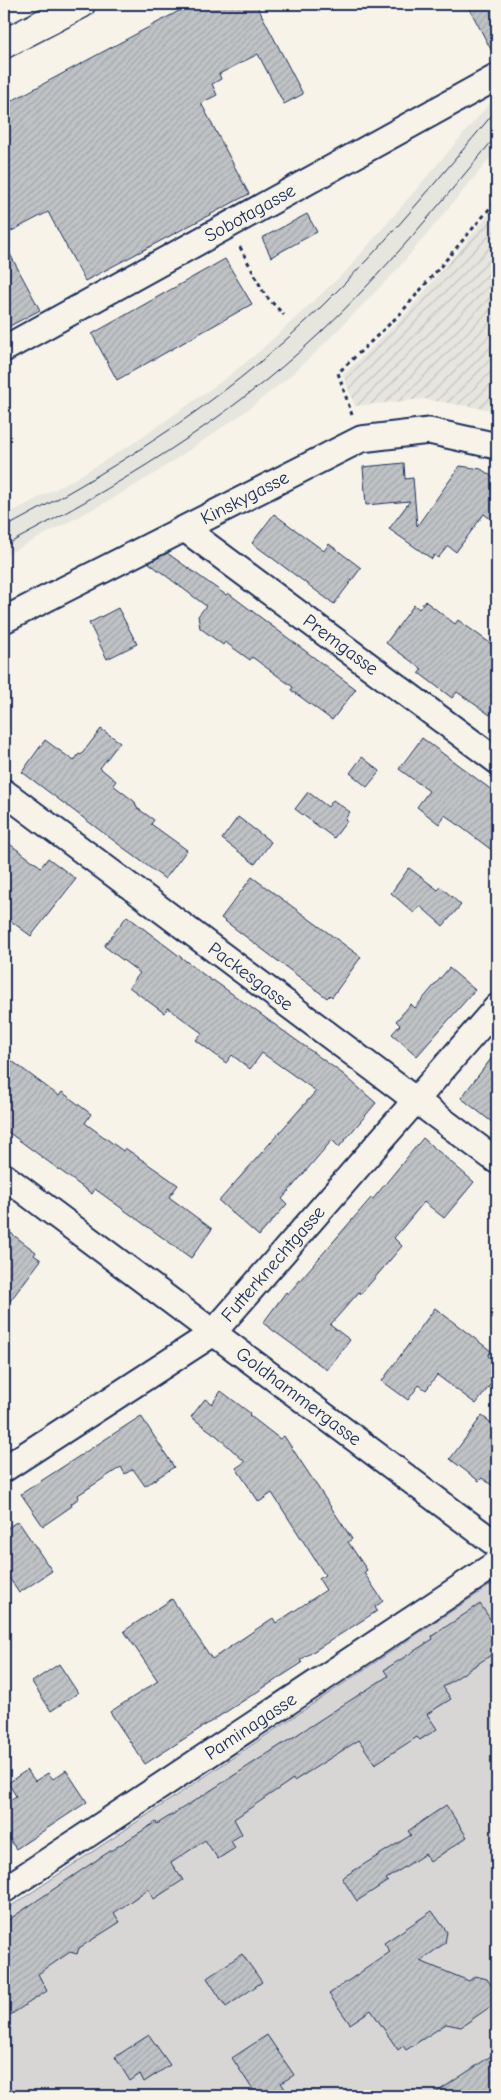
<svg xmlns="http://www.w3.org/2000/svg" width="501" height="2100" font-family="'Comic Neue',sans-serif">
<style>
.built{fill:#e6e5de}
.industrial{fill:url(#industrial-furrows)}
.garden{fill:#d7d6d4;stroke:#798299}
.building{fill:url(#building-hatch);stroke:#1b2f5e}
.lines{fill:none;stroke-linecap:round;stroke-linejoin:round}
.minor-casing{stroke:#1b2f5e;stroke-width:29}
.primary-casing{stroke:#1b2f5e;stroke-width:31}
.path{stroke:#1b2f5e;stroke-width:3;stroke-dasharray:4 4;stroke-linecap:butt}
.minor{stroke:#f7f3e8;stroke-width:25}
.primary{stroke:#f7f3e8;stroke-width:28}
.tram{stroke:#1b2f5e;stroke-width:1}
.labels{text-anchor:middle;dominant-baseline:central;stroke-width:5;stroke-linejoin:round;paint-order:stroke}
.street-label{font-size:19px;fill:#1b2f5e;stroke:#f7f3e8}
</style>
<defs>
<pattern id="industrial-furrows" width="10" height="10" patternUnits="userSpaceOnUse" patternTransform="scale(1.25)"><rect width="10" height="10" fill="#e6e5de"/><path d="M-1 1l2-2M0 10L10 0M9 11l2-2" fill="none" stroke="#c5c5c1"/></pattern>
<pattern id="building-hatch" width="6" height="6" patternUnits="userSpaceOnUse" patternTransform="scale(1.25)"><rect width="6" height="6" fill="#c0c3c5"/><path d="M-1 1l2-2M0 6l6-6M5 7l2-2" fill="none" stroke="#a4a8ac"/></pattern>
</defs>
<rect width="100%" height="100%" fill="#f7f3e8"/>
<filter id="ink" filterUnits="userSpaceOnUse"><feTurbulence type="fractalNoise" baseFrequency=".02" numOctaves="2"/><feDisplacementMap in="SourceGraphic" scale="10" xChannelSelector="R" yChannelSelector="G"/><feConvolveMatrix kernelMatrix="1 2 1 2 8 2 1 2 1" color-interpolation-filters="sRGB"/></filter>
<g filter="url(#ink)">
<path class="built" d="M497,95V150L395,272L319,349L289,377L242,414L154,474L110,500L4,556V516L78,477L140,439L226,378L261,350L347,270Z"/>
<path class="industrial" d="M497,205V411L424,399L355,406L343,375L404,316Z"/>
<path class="garden" d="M492,1584L497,1585V2096H4V1911Z"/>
<path class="building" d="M192,4H256L303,94L284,104L258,54L219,74L221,79L212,84L217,95L201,103L249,194L85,281L48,212L4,235V105Z
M467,4H497V61Z
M307,214L317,232L271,257L262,238Z
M4,243L40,310L4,329Z
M225,259L252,304L117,380L92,334Z
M404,463L405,479L413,478L417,526L460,466L481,469L497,480V524L484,514L456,552L448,546L438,558L434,555L432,559L389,529L410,501L366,505L363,467Z
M274,514L324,551L329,544L361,568L334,604L252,543Z
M167,553L226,595L228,593L356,689L332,720L291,690L293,687L252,657L250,660L225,642L223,645L200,628L198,616L206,606L149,563Z
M425,601L455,624L458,620L497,648V704L490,715L457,692L452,698L419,673L422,669L386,643L414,605L419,609Z
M118,608L137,644L107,659L89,623Z
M101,729L120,742L100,768L116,781L113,785L135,802L137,808L154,820L151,824L187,850L165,879L22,772L45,740L74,761L79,754L81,755Z
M422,738L497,794V854L445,815L439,824L417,807L429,791L399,769Z
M362,757L380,771L367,787L350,773Z
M308,792L328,807L333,800L350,812L345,819L347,821L334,838L295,809Z
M238,817L271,842L255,864L222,839Z
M4,840L41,867L48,858L76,879L31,936L4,916Z
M409,868L438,890L441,887L461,905L443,926L420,906L414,913L391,893Z
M252,877L361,957L332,997L330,995L327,998L221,918Z
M127,916L212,981L213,980L343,1074L376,1103L339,1147L332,1140L282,1199L287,1204L259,1236L219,1201L316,1091L262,1053L250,1069L232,1055L226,1063L196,1040L202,1033L168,1008L164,1013L129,987L140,973L104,946Z
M449,968L475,990L417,1056L392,1034L400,1025L396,1021L411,1004L415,1008Z
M497,1051V1126L461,1098Z
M4,1055L59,1096L62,1092L91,1114L85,1123L123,1151L125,1148L178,1185L169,1197L212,1229L191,1258L95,1189L92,1194L4,1129Z
M423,1138L474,1182L444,1218L424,1202L394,1238L402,1246L361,1294L359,1292L330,1325L350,1340L327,1370L263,1323L286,1292L288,1294L371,1198L373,1199Z
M4,1228L36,1252L34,1255L41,1260L4,1309Z
M435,1308L491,1351L488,1356L497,1363V1376L476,1404L437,1375L426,1390L419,1385L408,1400L382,1381Z
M221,1391L250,1413L249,1415L280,1439L284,1436L352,1539L348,1542L367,1570L364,1573L383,1601L375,1607L377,1611L300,1660L302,1663L145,1764L110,1712L158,1681L124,1631L172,1599L212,1659L273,1618L276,1623L326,1590L319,1579L325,1575L272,1493L259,1502L236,1468L245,1462L217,1436L191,1417L205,1399L212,1404Z
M141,1416L174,1467L145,1486L133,1469L125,1474L121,1467L78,1495L79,1498L71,1504L72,1506L43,1526L21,1494Z
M482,1416L497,1427V1489L482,1478L479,1481L450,1459Z
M18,1521L52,1571L19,1593L4,1570V1530Z
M480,1604L497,1629V1651L443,1687L451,1699L427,1714L437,1729L420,1740L417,1737L375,1764L359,1740L294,1781L293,1779L234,1819L242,1834L231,1841L235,1848L218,1859L205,1840L171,1863L183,1880L154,1899L148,1889L114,1913L120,1922L79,1948L77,1954L70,1952L38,1974L47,1991L4,2019V1923L101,1857L156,1822L157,1824L202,1796L388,1676L384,1670L433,1639L432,1636Z
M59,1664L78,1693L51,1711L32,1682Z
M27,1770L35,1781L48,1773L53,1779L66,1770L87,1802L16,1849L4,1831V1804L16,1796L8,1783Z
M446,1805L467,1837L430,1862L425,1854L386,1879L388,1881L357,1901L342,1878L411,1835L408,1831Z
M432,1911L447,1932L445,1943L420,1961L469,1981L475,1976L487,1979L497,1994V2002L461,2027L446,2024L406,2050L403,2046L398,2050L371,2010L350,2024L329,1994L390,1952L384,1943Z
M242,1954L262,1982L226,2007L207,1978Z
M149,2035L170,2065L144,2082L140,2074L130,2081L115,2057Z
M267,2035L294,2075L281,2083L290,2096H257L232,2058Z
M497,2052V2096H431Z"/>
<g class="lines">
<g class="minor-casing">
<g id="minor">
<path id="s1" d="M4,349L497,77"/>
<path id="s2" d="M185,529L497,761"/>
<path id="s3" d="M4,620L361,439L429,431L497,446"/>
<path id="s4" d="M4,792L497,1161"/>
<path id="s5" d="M4,1176L497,1545"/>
<path id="s6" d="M4,1469L212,1334L497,1007"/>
<path id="s7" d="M4,1890L497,1563"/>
</g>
</g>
<g class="primary-casing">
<path id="primary" d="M4,44L81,4"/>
</g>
<path class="path" d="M240,247L265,295L284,315
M352,415L338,373L400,314L497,200"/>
<use href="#minor" class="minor"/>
<use href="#primary" class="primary"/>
<path class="tram" d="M4,528C106,474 203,414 289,337C366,268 431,188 497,109
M4,546C116,487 225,422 318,335C383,274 440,204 497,135"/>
</g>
</g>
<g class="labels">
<g class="street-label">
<text stroke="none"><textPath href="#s1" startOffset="281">Sobotagasse</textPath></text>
<text stroke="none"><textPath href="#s3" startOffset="270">Kinskygasse</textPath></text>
<text stroke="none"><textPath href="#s2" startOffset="194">Premgasse</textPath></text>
<text stroke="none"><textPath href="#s4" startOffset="308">Packesgasse</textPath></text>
<text stroke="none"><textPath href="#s6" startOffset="341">Futterknechtgasse</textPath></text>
<text stroke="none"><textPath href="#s5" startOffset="368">Goldhammergasse</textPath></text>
<text stroke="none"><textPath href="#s7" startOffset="296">Paminagasse</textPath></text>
</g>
</g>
<rect width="501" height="2100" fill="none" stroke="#f7f3e8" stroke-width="20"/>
<rect x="10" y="10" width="481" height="2080" fill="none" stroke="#1b2f5e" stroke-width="2" filter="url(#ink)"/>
</svg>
